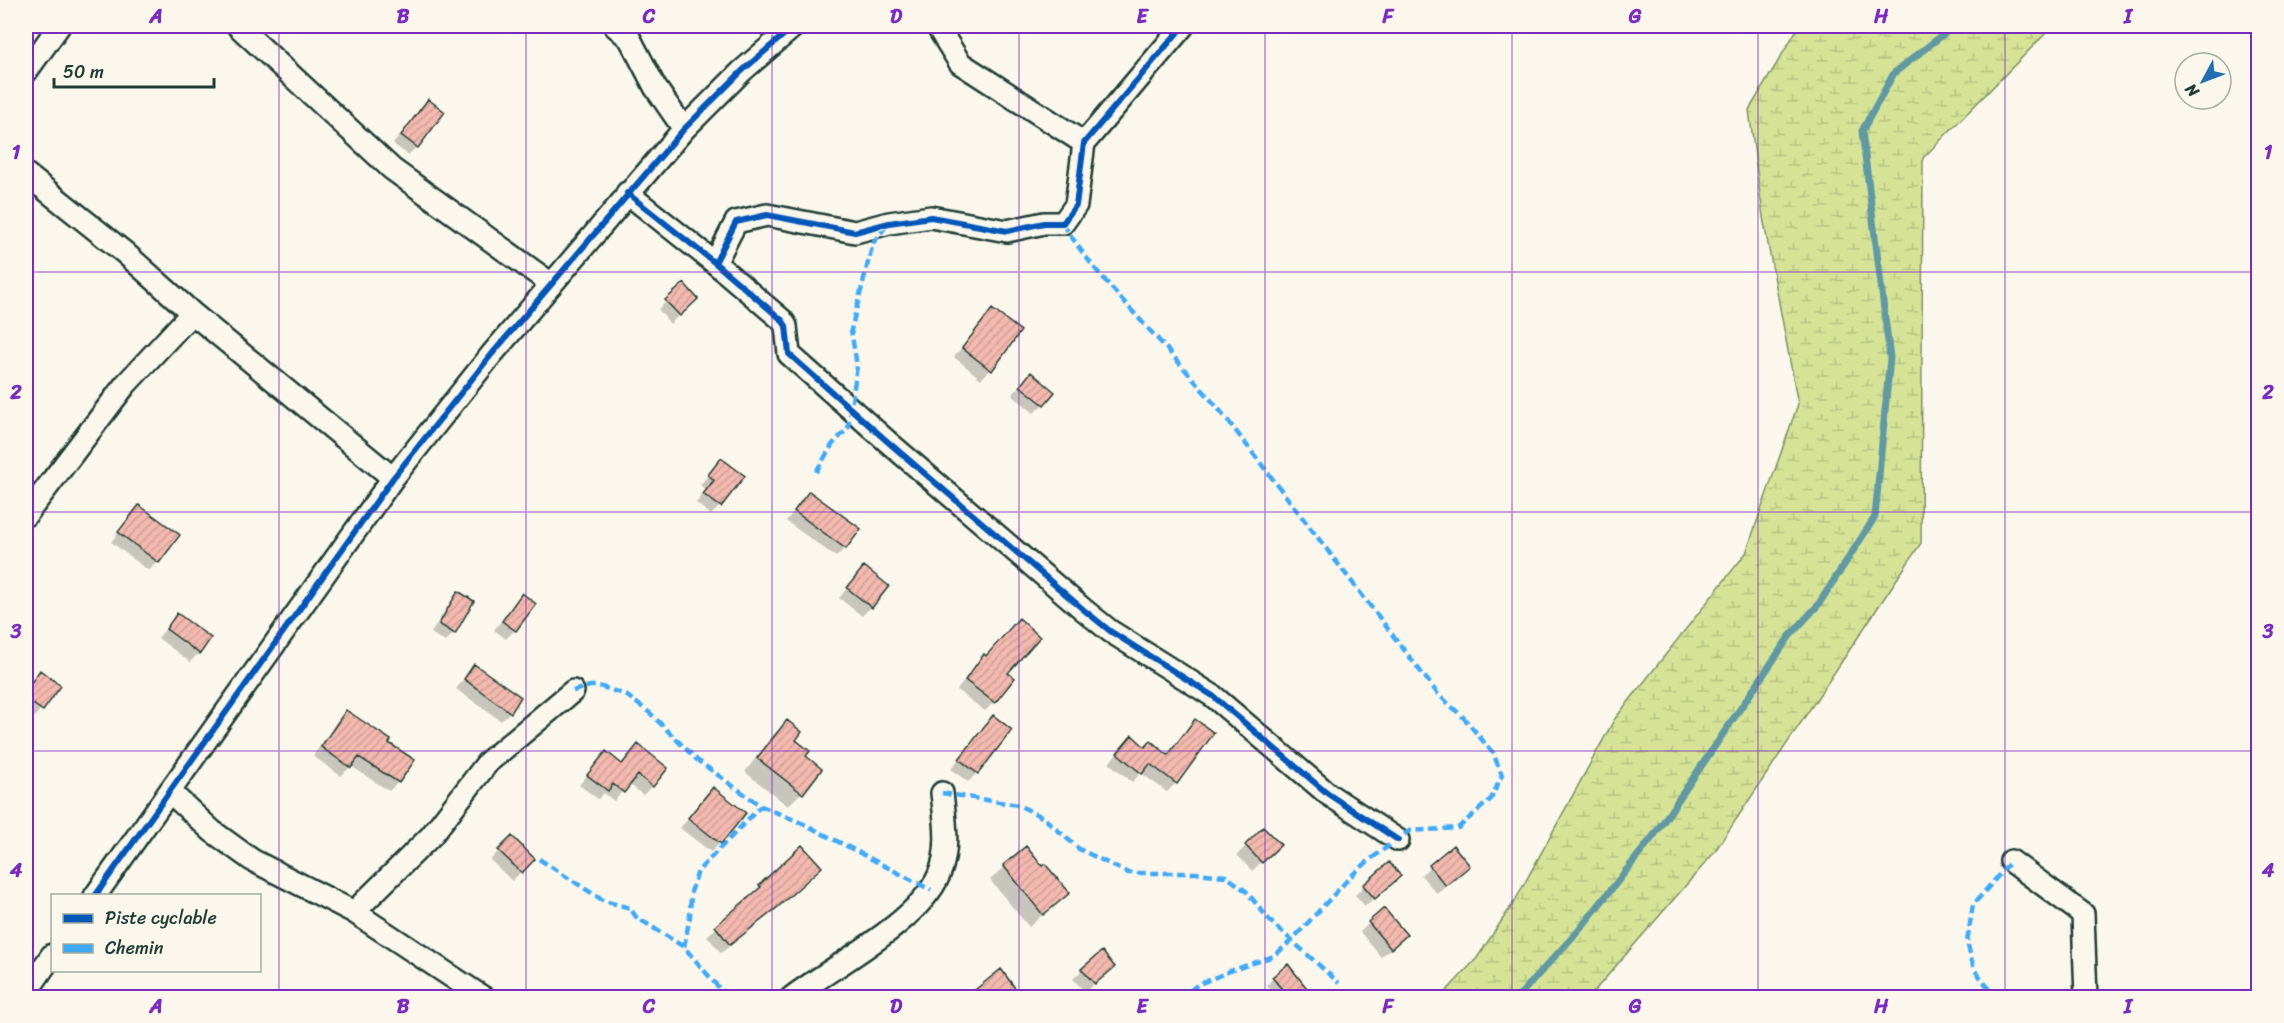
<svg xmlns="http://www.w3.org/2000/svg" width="2284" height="1023" font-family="Sriracha,sans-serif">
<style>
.wetland{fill:url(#wetland-marsh);stroke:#7a9065;stroke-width:1.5}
.shadow{fill:#0003}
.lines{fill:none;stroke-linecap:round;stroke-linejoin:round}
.stream{stroke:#6099a2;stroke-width:7}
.building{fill:url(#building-hatch);stroke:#1f3d34;stroke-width:1.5}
.street-casing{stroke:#1f3d34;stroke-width:26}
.street{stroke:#fbf7ec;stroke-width:21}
.quiet{stroke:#3fa9f5;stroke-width:4.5;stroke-dasharray:9 4.5;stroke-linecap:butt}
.cycleway-casing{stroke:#fbf7ec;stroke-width:10}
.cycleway{stroke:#0057b8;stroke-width:6}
.grid{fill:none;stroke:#7b2cbf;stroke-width:1.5;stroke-opacity:0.55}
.neatline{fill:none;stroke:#7b2cbf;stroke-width:2}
.grid-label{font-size:20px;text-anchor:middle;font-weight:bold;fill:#7b2cbf}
</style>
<defs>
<pattern id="wetland-marsh" width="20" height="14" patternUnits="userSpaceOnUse" patternTransform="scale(1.5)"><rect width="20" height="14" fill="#d6e396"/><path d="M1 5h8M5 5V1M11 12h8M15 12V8" fill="none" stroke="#b7c482"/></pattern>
<pattern id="building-hatch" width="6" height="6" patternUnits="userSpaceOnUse" patternTransform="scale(1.5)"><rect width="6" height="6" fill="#f3b8ae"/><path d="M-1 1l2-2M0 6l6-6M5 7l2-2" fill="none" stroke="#d09f96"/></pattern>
</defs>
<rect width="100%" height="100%" fill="#fbf7ec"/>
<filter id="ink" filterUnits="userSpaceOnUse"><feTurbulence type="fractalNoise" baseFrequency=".0167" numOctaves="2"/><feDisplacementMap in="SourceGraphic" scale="12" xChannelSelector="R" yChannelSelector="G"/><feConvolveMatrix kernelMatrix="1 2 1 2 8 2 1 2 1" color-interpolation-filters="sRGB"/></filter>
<g filter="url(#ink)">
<path class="wetland" d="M1799,26H2053L1923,158L1921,543L1713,854L1589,997H1441L1477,958L1516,899L1614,720L1746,553L1798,404L1763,217L1749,110Z"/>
<path class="shadow" d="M428,101L417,147L408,155L393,144Z
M667,301L687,308L670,324L658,309Z
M992,311L990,370L981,379L954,357Z
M1031,374L1043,404L1034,413L1012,395Z
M721,460L720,506L711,515L696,503L706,490L700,485Z
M809,493L845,548L836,557L786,521Z
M140,507L178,535L149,571L111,542Z
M864,568L871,607L862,616L839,598Z
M459,593L454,633L445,642L431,633L450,602Z
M522,595L515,630L506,639L494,630Z
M177,615L199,653L190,662L158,638Z
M984,656L1006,673L994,702L985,711L957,690Z
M474,666L510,712L501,721L456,689Z
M40,672L59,686L33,719L26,714V688Z
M346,712L387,744L412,760L398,782L389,791L351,766L341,776L313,756L337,721Z
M1195,721L1176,783L1167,792L1141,773L1132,782L1109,763L1123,746L1145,748L1167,756Z
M787,722L794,740L804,756L801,793L788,806L745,772L773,735Z
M984,726L977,773L968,782L951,769Z
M638,746L652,786L643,795L629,784L614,801L604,793L598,799L579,785L606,753L621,765Z
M713,789L720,843L711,852L680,828Z
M1263,829L1279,845L1252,871L1237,855Z
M512,838L533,859L512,881L490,860Z
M802,847L811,876L768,915L721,953L707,936L752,897L751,895L760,886Z
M1452,847L1459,875L1437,894L1421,875Z
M1026,848L1042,868L1067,893L1029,927L990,880Z
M1390,885L1365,906L1355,895L1364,886Z
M1369,923L1396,944L1381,957L1360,932Z
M1082,970L1104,975L1085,992L1073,979Z
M1273,978L1313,998H1276L1267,985Z"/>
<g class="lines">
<path class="stream" d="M1517,998L1580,929L1655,834L1789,637L1818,605L1875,517L1890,358L1862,131L1894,73L1954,26"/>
</g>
<path class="building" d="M428,99L445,112L418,148L401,135Z
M684,283L698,299L680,316L665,300Z
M992,309L1021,331L992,371L962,348Z
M1031,372L1055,392L1044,405L1020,386Z
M721,458L745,476L721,507L703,494L714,480L708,475Z
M809,491L861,529L846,549L794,511Z
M139,505L180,535L159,563L118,532Z
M864,566L889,586L872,608L847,588Z
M458,591L474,601L455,634L439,624Z
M522,593L536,604L516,631L502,621Z
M177,613L211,638L200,654L166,629Z
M1019,618L1040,637L1008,673L1015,678L995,703L965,680L984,654L986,656Z
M474,664L521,697L511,713L464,679Z
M40,670L61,686L43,711L26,699V690Z
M346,710L391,740L389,743L415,760L399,783L359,757L351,768L321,747Z
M993,715L1012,730L978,774L959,759Z
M1195,719L1214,733L1177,784L1150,764L1142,774L1117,753L1132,735L1145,747L1151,741L1168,755Z
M787,720L802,732L796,740L810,751L806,756L822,769L803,794L757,758Z
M638,744L668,768L653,787L638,775L624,793L613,784L608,791L587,775L606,751L622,764Z
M713,787L746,813L721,844L688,818Z
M1263,827L1281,845L1262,863L1245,845Z
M512,836L535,859L522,873L498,850Z
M802,845L822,867L778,907L730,945L715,926L761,887L759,885Z
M1453,845L1470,866L1446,886L1429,865Z
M1026,846L1042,866L1045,864L1070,893L1043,915L1003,865Z
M1389,862L1401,876L1375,899L1363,885Z
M1384,908L1407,935L1391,949L1368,922Z
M1102,951L1115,967L1095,984L1081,969Z
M1288,964L1302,982L1315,998H1289L1272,977Z
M1001,969L1015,988L1003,998H965Z"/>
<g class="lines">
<g class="street-casing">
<path id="street" d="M238,26L392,169L550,283
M615,26L630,39L655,87L684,129
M937,26L960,63L1084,143
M26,72L59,26
M26,174L125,253L192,313L393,478
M627,193L715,263L782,320L786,326L789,354L888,442L1084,610L1110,631L1213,696L1328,794L1398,840
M715,263L736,222L767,215L855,232L889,223L931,217L1007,231L1044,223H1063L1076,205L1084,143L1183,26
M26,515L125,385L192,313
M170,792L212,831L252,860L354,912L484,998
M2011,861L2083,914L2086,998
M95,896L393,478L492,354L684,129L742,71L794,26
M354,912L431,836L488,762L573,691
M26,993L52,955
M791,998C833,966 919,922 939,875C950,850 945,819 942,793"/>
</g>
<use href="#street" class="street"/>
<path class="quiet" d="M1063,223C1086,262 1113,289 1143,323C1170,352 1196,382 1222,413L1438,694L1464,718L1493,753L1502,775L1491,799L1458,828L1409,831L1372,858L1351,876L1292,940L1274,956L1230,971L1197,985L1182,998
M816,472L832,445L848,428L857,366L851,330L873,243L887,225
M573,691L590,686H599L626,695L650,713L697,760L761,806L806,825L931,890
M942,793L1018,805L1044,818L1079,849L1128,873H1196L1226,876L1246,891L1271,922L1339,983
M539,859L604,901L630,908L636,917L684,947L719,988L732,998
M684,947L690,916L691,892L698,871L761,806
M1999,998L1987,986L1974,969L1967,942L1973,905L2011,861"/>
<g class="cycleway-casing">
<path id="cycleway" d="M627,193L715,263L782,320L786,326L789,354L888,442L1084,610L1110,631L1213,696L1328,794L1398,840
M715,263L736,222L767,215L855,232L889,223L931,217L1007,231L1044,223H1063L1076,205L1084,143L1183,26
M95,896L393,478L492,354L684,129L742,71L794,26"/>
</g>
<use href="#cycleway" class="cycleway"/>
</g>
</g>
<path class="grid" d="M279,26V998M526,26V998M772,26V998M1019,26V998M1265,26V998M1512,26V998M1758,26V998M2005,26V998M26,272H2258M26,512H2258M26,751H2258"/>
<rect width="2284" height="1023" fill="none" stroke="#fbf7ec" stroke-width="66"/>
<rect x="51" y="894" width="210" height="78" fill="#fbf7ec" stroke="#a3ada2" stroke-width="1.5"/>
<rect x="63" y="914" width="30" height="9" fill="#0057b8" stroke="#a3ada2" stroke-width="1.5"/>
<text x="105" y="924" font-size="18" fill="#1f3d34">Piste cyclable</text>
<rect x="63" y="944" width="30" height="9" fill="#3fa9f5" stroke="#a3ada2" stroke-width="1.5"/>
<text x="105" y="954" font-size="18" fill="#1f3d34">Chemin</text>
<g transform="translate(2203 81) rotate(229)"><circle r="28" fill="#fbf7ec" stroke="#a3ada2" stroke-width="1.5"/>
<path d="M0-4.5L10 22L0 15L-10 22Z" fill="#1f6fb2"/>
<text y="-9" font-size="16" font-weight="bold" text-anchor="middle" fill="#1f3d34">N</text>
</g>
<path d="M54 78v9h160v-9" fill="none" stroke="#1f3d34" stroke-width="3"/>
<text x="63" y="78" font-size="18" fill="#1f3d34" stroke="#fbf7ec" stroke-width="4.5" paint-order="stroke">50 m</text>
<rect x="33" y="33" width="2218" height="957" class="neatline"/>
<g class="grid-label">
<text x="156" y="23">A</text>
<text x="403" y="23">B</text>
<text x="649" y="23">C</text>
<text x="896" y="23">D</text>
<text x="1142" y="23">E</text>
<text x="1388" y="23">F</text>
<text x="1635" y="23">G</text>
<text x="1881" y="23">H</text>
<text x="2128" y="23">I</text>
<text x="16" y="159">1</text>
<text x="2268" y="159">1</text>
<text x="16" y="399">2</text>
<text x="2268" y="399">2</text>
<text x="16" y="638">3</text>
<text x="2268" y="638">3</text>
<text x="16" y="877">4</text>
<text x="2268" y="877">4</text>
<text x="156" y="1013">A</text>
<text x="403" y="1013">B</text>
<text x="649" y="1013">C</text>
<text x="896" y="1013">D</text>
<text x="1142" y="1013">E</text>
<text x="1388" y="1013">F</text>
<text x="1635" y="1013">G</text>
<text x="1881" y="1013">H</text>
<text x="2128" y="1013">I</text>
</g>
</svg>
